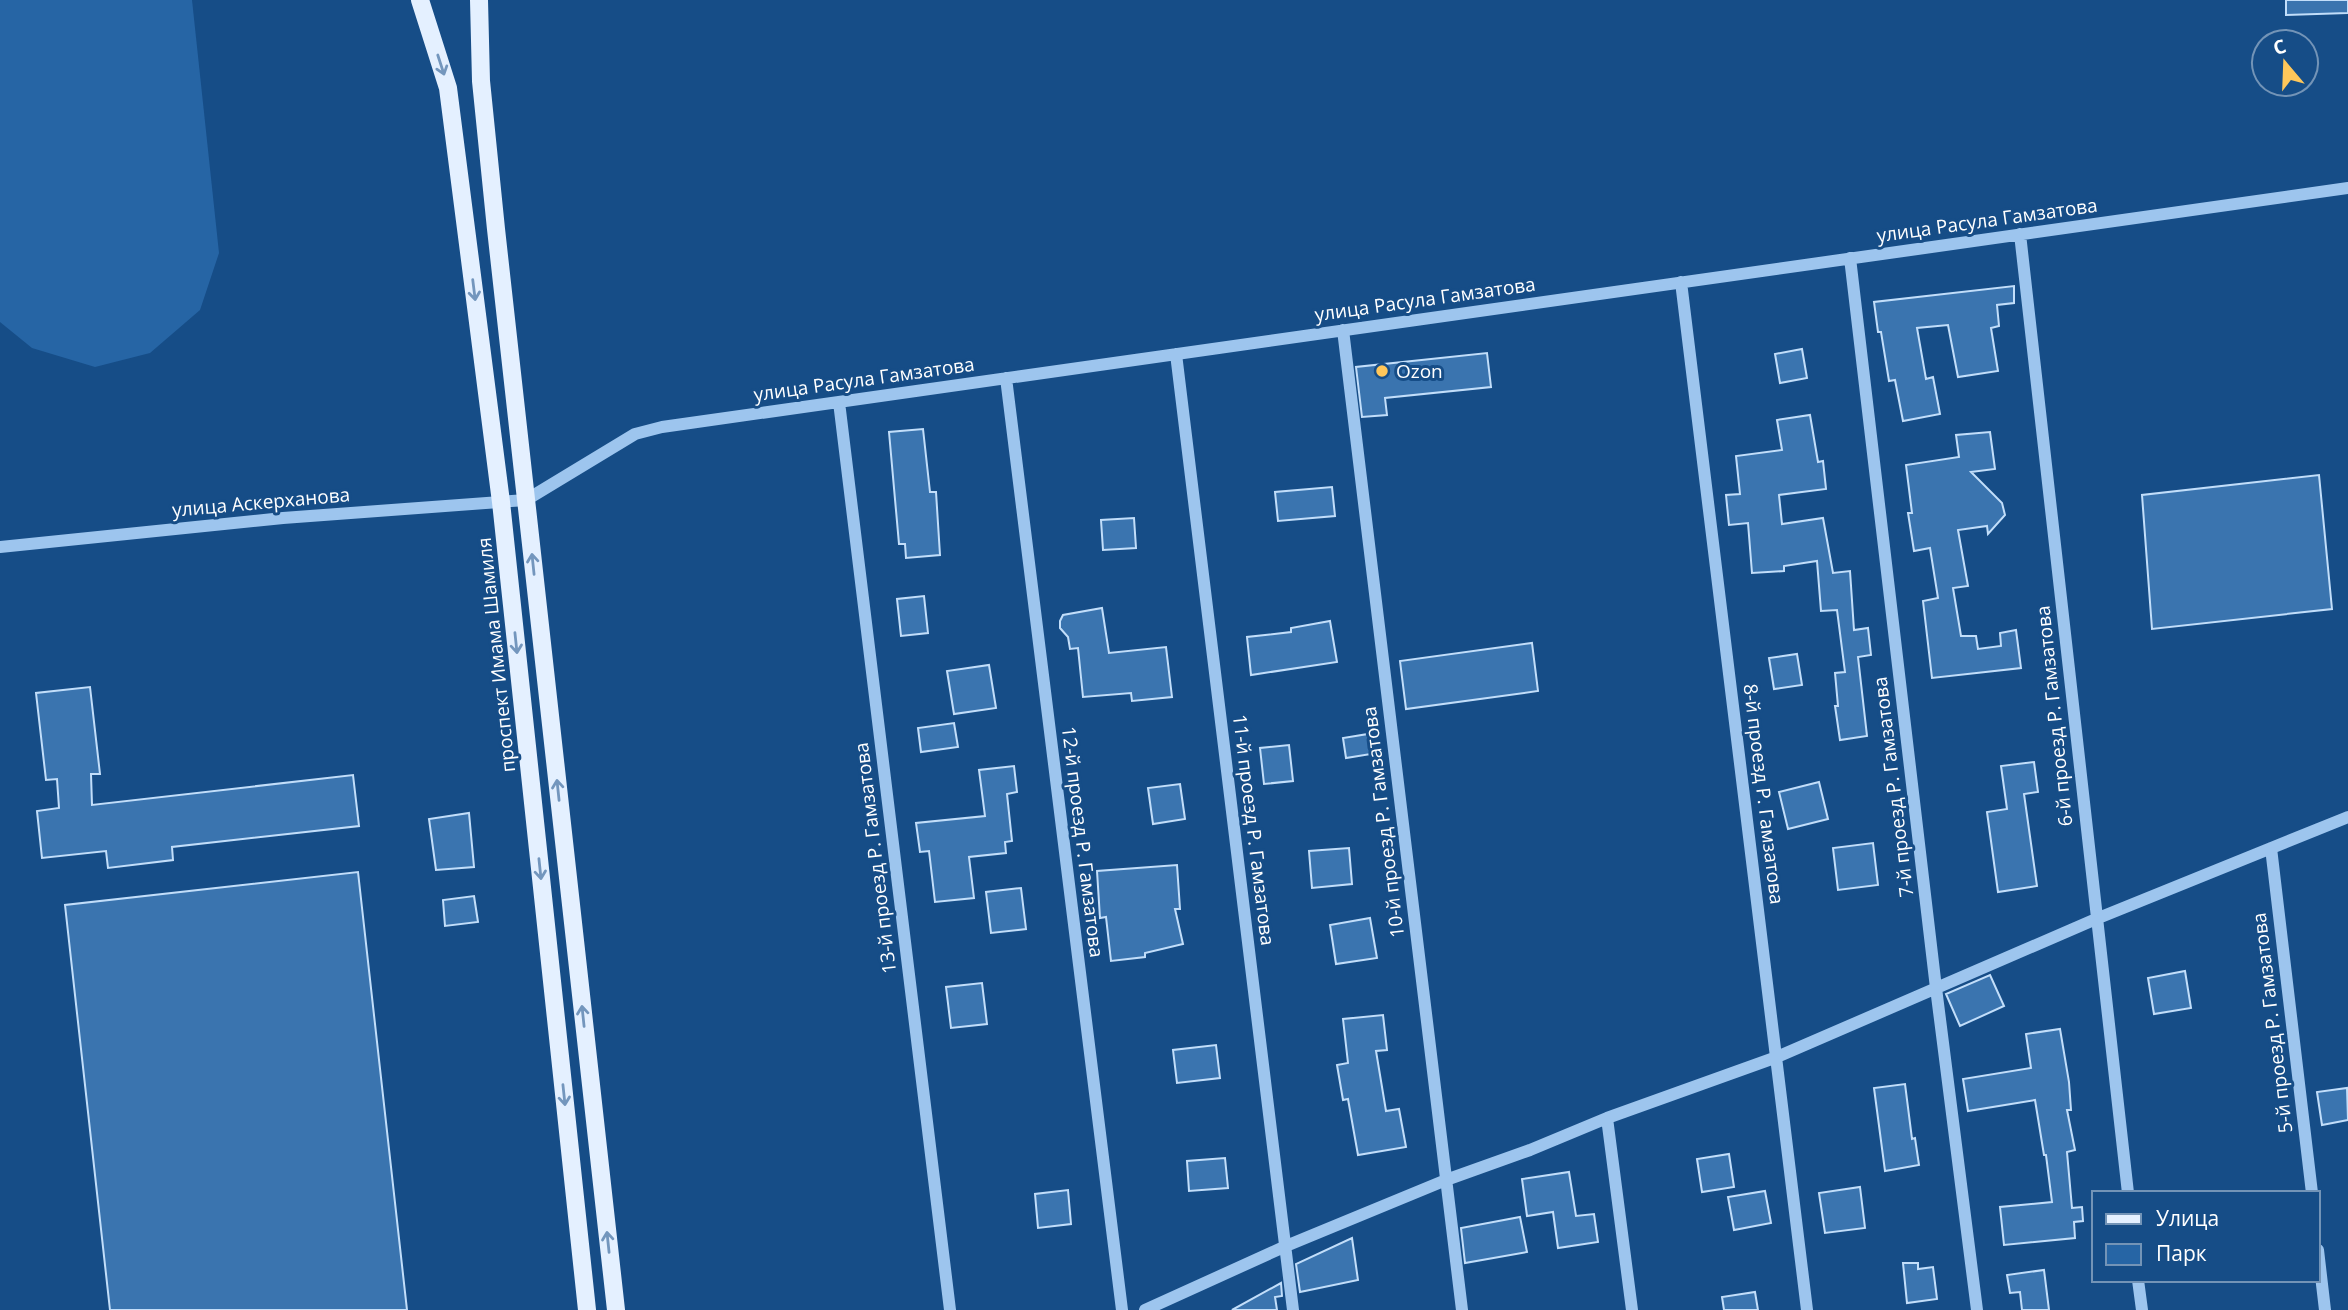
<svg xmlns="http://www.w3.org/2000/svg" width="2348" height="1310" font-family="'Open Sans',sans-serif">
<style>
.green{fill:#2665a5}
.building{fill:#3a74af;stroke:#c2defa;stroke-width:2}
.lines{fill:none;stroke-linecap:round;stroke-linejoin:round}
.minor{stroke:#9dc5ee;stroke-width:12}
.major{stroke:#e4f0ff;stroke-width:18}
.oneway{stroke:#7396bd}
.poi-dot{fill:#ffc75a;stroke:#164d87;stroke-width:2.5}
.labels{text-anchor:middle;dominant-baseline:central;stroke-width:6;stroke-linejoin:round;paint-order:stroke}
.street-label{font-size:19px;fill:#fff;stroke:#164d87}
.poi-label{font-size:19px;fill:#fff;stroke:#164d87;text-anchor:start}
</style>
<rect width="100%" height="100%" fill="#164d87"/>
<path class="green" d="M0,0H192L219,253L200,310L150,353L95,367L32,348L0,322Z"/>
<path class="building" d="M2286,0H2348V13L2286,15Z
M2014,286V303L1997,305L1999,326L1991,328L1998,371L1958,377L1948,325L1917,328L1926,379L1933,377L1940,414L1903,421L1895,380L1889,381L1881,332H1878L1874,302Z
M1802,349L1807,378L1780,383L1775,354Z
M1487,353L1491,387L1385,398L1387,415L1362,417L1356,367Z
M1810,415L1818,462L1823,461L1826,489L1779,495L1782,524L1823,518L1833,573L1850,571L1854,630L1868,628L1871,655L1858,657L1867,736L1840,740L1835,706H1838L1835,673L1845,672L1837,610L1821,611L1817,561L1784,566V571L1752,573L1748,523L1729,525L1726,495L1740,494L1736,456L1782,450L1777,420Z
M923,429L930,492H936L940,555L906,558L905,544H899L889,432Z
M1990,432L1995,469L1971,472L2002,503L2005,515L1988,534L1987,526L1958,530L1968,586L1953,588L1961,636H1976L1978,649L2001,646L2000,633L2016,630L2021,668L1932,678L1923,601L1938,598L1930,548L1914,551L1908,513H1912L1906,465L1959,457L1956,435Z
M2319,475L2332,609L2152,629L2142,495Z
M1332,487L1335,516L1278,521L1275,492Z
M1134,518L1136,548L1103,550L1101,520Z
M924,596L928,633L901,636L897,599Z
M1102,608L1109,653L1166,647L1172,697L1132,701L1131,693L1083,697L1078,648L1070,649L1068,637L1060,628V621L1063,615Z
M1330,621L1337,662L1251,675L1247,637L1291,632V628Z
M1532,643L1538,691L1406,709L1400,661Z
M1797,654L1802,685L1774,689L1769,658Z
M989,665L996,708L954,714L947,671Z
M90,687L100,774H91L92,805L353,775L359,826L172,847L173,860L108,868L106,851L42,858L37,811L59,808L57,779L46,780L36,693Z
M954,723L958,747L921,752L918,728Z
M1368,734L1371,754L1346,758L1343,738Z
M1289,745L1293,781L1264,784L1260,748Z
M2034,762L2038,792L2024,794L2037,886L1998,892L1987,812L2007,809L2001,766Z
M1014,766L1017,792L1007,794L1012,841L1005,842L1006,853L969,857L974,898L935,902L929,851L920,852L916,823L985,816L979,770Z
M1819,782L1828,819L1788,829L1779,792Z
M1180,784L1185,819L1153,824L1148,788Z
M469,813L474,867L436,870L429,819Z
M1873,843L1878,885L1838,890L1833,848Z
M1349,848L1352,884L1312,888L1309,851Z
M1177,865L1180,909H1175L1183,944L1145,953V957L1111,961L1106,917L1100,918L1097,871Z
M358,872L407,1310H110L65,905Z
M1021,888L1026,929L991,933L986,892Z
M474,896L478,922L445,926L443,900Z
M1370,918L1377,958L1336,964L1330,925Z
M2185,971L2191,1008L2154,1014L2148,978Z
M1990,975L2004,1006L1960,1026L1946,994Z
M982,983L987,1024L951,1028L946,987Z
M1383,1015L1387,1050L1376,1051L1386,1111L1399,1109L1406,1147L1358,1155L1348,1099L1343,1100L1337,1065L1348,1063L1343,1019Z
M2060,1029L2069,1082L2071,1110H2067L2075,1150L2067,1152L2072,1208L2082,1207L2083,1221L2074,1222L2075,1238L2004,1245L2000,1207L2052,1202L2046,1155H2044L2035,1100L1968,1111L1963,1079L2031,1068L2026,1034Z
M1216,1045L1220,1078L1177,1083L1173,1050Z
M1905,1084L1912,1139L1915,1138L1919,1165L1885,1171L1874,1088Z
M2347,1088L2348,1120L2322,1125L2317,1092Z
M1729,1154L1734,1187L1702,1192L1697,1159Z
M1225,1158L1228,1188L1189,1191L1187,1161Z
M1569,1172L1576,1216L1594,1214L1598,1242L1558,1248L1553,1212L1527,1216L1522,1179Z
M1860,1187L1865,1228L1825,1233L1819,1193Z
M1068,1190L1071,1224L1038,1228L1035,1194Z
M1765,1191L1771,1223L1734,1230L1728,1197Z
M1520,1217L1527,1252L1465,1263L1461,1228Z
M1352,1238L1358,1280L1300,1292L1296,1264Z
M1903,1263H1918V1269L1933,1267L1937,1299L1907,1303Z
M2044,1270L2049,1310H2022L2020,1292L2010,1293L2007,1275Z
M1281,1283L1282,1296L1275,1297L1277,1310H1232Z
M1755,1292L1758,1310H1724L1722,1297Z"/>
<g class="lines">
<path class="minor" d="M2020,234L2128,1193
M1850,258L1936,988L1977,1310
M1681,282L1807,1310
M1343,330L1462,1310
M1176,354L1293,1310
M1006,378L1122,1310
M839,402L950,1310
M0,547L283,518L526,500L635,434L662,427L2348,188
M2271,848L2312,1193
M1607,1118L1632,1310
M2318,1250L2325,1310
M2138,1280L2142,1310
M1145,1310L1286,1246L1446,1180L1530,1150L1607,1118L1777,1057L2096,919L2348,817"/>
<path class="major" d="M420,0L448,88L501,502L587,1310
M479,0L481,81L496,229L616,1310"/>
</g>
<defs><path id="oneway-shaft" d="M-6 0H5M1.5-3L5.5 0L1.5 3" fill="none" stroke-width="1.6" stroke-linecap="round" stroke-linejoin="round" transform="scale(1.75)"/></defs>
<g class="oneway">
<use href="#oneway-shaft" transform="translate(441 65) rotate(72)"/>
<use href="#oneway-shaft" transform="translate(474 290) rotate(83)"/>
<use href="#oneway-shaft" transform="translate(533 564) rotate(-96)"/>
<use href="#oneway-shaft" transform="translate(516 643) rotate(84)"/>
<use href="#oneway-shaft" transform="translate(558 790) rotate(-96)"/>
<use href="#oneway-shaft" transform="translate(540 869) rotate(84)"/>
<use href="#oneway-shaft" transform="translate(583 1016) rotate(-96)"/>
<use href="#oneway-shaft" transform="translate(564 1095) rotate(84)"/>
<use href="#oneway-shaft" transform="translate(608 1242) rotate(-96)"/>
</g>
<circle class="poi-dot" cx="1382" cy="371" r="7"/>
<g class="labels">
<g class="street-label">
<text transform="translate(1987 220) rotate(-8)">улица Расула Гамзатова</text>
<text transform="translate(1425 299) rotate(-8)">улица Расула Гамзатова</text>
<text transform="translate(864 379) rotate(-8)">улица Расула Гамзатова</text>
<text transform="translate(261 502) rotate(-5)">улица Аскерханова</text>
<text transform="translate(496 655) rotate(-96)">проспект Имама Шамиля</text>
<text transform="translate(2054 716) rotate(-96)">6-й проезд Р. Гамзатова</text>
<text transform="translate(1893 787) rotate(-97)">7-й проезд Р. Гамзатова</text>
<text transform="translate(1764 794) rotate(83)">8-й проезд Р. Гамзатова</text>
<text transform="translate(1383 822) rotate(-97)">10-й проезд Р. Гамзатова</text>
<text transform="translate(1254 830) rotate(83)">11-й проезд Р. Гамзатова</text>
<text transform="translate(1083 842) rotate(83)">12-й проезд Р. Гамзатова</text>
<text transform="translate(875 858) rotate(-97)">13-й проезд Р. Гамзатова</text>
<text transform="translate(2272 1023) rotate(-97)">5-й проезд Р. Гамзатова</text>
</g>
<g class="poi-label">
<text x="1396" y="371">Ozon</text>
</g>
</g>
<rect x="2092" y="1191" width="228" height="91" fill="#164d87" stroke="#7394b7" stroke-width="2"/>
<rect x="2106" y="1214" width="35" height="10" fill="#e4f0ff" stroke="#7394b7" stroke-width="2"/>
<text x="2156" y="1226" font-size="21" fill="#ffffff">Улица</text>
<rect x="2106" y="1244" width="35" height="21" fill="#2665a5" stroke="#7394b7" stroke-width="2"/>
<text x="2156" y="1261" font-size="21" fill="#ffffff">Парк</text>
<g transform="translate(2285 63) rotate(341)"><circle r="33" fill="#164d87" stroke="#7394b7" stroke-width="2"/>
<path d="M0-5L12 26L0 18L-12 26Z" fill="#ffc75a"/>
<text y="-10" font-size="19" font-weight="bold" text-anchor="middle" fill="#ffffff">С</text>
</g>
</svg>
